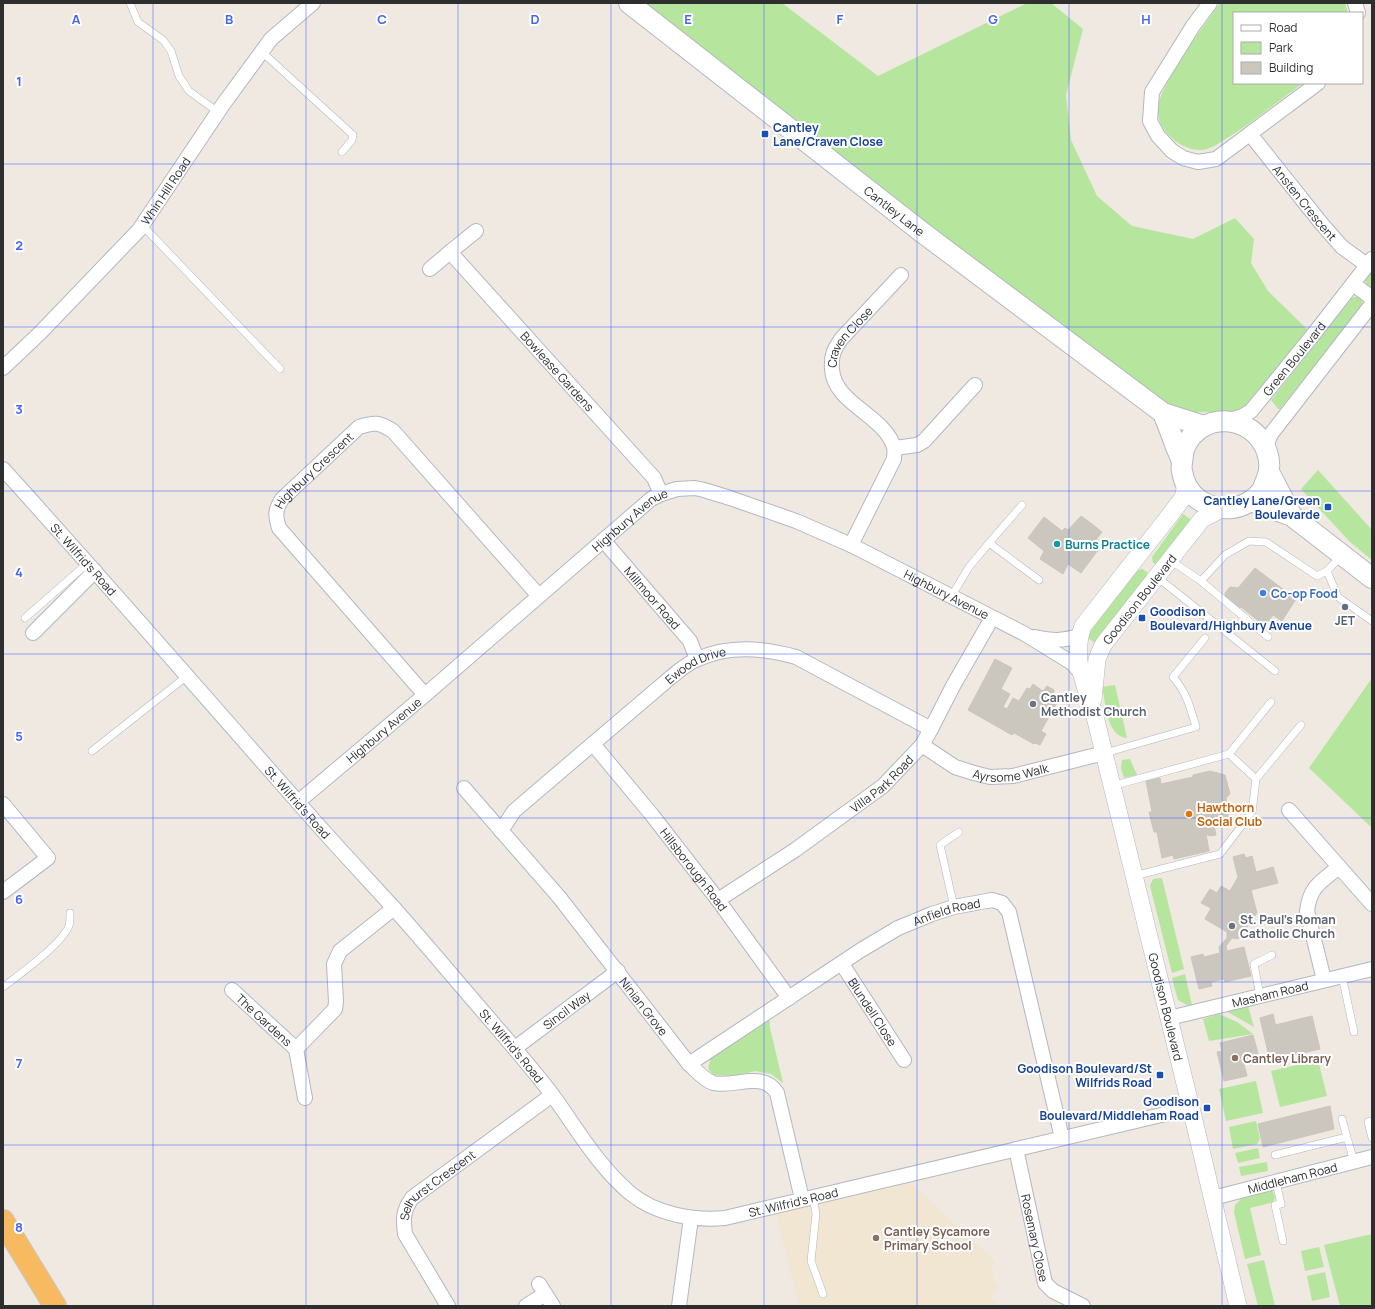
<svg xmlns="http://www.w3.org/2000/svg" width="1375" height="1309" font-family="Manrope,sans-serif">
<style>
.education{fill:#f0e6d1}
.green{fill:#b6e59e}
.building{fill:#cbc7bf;stroke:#cbc5ba}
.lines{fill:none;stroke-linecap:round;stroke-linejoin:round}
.service-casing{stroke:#b4b7c1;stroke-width:8}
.minor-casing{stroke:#b4b7c1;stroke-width:16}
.tertiary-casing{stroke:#b4b7c1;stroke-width:18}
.secondary-casing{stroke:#b4b7c1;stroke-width:22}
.trunk-casing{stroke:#c9c9c9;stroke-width:24}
.service{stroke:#fff;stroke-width:7}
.minor{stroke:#fff;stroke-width:14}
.tertiary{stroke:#fff;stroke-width:17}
.secondary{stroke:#fff;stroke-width:20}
.trunk{stroke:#f8ba60;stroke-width:22}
.grid{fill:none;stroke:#4264fb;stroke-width:1;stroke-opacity:0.55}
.transit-dot{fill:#1a4fb4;stroke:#fff;stroke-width:1.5}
.culture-dot{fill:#0f9aa8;stroke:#fff;stroke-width:1.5}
.shop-dot{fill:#3f7fe0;stroke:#fff;stroke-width:1.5}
.service-dot{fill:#5c6f8a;stroke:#fff;stroke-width:1.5}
.worship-dot{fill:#6b7280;stroke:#fff;stroke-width:1.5}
.food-dot{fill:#e8710a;stroke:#fff;stroke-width:1.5}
.education-dot{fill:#8d6e63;stroke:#fff;stroke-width:1.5}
.labels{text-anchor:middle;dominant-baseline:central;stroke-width:4;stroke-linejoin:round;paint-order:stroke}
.transit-label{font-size:12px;font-weight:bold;fill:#164399;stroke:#fff;text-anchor:end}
.street-label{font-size:12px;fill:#2e2e2e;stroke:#fff}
.culture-label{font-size:12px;font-weight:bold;fill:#0d838f;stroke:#fff;text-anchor:start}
.shop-label{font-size:12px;font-weight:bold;fill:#366cbe;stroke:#fff;text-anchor:start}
.service-label{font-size:12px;font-weight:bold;fill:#4e5e75;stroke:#fff}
.worship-label{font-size:12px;font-weight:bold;fill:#5b616d;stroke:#fff;text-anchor:start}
.food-label{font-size:12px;font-weight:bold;fill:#c56008;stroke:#fff;text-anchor:start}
.education-label{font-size:12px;font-weight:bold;fill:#785e54;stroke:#fff;text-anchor:start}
.grid-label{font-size:13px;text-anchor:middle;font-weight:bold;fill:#4264fb;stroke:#fff;stroke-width:4;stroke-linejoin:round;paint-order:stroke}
</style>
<rect width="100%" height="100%" fill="#efe9e1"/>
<path class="education" d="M910,1182L995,1262L991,1267L993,1276L999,1288L990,1297L1000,1306H799L776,1214Z"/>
<path class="green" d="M630,3H782L878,76L1027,3H1051L1083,29L1066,95L1071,140L1097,196L1132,226L1193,239L1235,218L1254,239L1251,263L1268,291L1313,335L1251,411L1163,413Z
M1220,3H1345L1348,13H1234V83H1303C1277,102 1252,123 1224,140C1218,144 1210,149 1202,150C1193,151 1179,145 1172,138C1163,130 1158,122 1158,110C1157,88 1206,23 1220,3Z
M1372,271V287H1370L1366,284L1365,279Z
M1357,296C1362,298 1363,300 1362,306L1279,410L1271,400L1352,298Z
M1318,470L1372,530V560L1350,542L1301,489Z
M1183,514L1193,521L1158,565L1153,563L1152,557Z
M1142,569L1147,572L1148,577L1098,645L1088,638L1089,633L1137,571Z
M1372,678V828L1309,768Z
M1115,685L1127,738C1106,736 1106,703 1102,687Z
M1130,759L1137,775L1124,778L1121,768L1122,760Z
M1162,878L1184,969L1172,973L1150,886L1153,879Z
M1185,974L1192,1005H1187L1178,1000L1172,978Z
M1248,1006L1254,1027L1226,1011Z
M1219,1014L1237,1022L1253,1034L1209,1041L1203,1019Z
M769,1015L770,1028L783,1083L771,1074L755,1071L739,1076L713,1075L708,1068L712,1055Z
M1318,1060L1327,1096L1280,1107L1271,1071Z
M1256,1081L1263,1113L1226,1121L1219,1089Z
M1256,1121L1260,1139L1257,1144L1233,1149L1229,1127Z
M1258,1148L1260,1158L1238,1163L1235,1153Z
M1267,1162L1268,1171L1241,1176L1239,1167Z
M1272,1190L1275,1196L1274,1202L1250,1208L1261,1255L1245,1259L1234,1212L1235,1205L1241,1199Z
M1372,1234V1306H1340L1324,1245Z
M1319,1247L1324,1267L1305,1271L1301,1251Z
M1264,1260L1275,1306H1258L1247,1264Z
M1325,1272L1330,1297L1312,1301L1307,1276Z"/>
<path class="building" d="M1081,516L1092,524L1067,559L1068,564L1063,574L1040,559L1044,551L1028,538L1044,517L1062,531L1065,528L1068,530Z
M1092,524L1102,532L1092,545L1098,550L1081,573L1068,564L1067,559Z
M1255,568L1296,599L1282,621L1273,615L1265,626L1241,607L1236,608L1226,600L1225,593L1230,587L1238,588Z
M995,659L1012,668L1001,689L1010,694L1003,707L1007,709L1013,698L1019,701L1027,688L1030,689L1033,684L1043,691L1047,686L1054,690L1053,696L1059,699L1041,731L1046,734L1040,745L1035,743L1034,744L1014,733L1012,735L968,710Z
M1210,771L1225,775L1230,794L1226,798L1229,817L1204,821L1205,826L1214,825L1216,835L1210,836L1206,834L1209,851L1174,859L1173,855L1162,858L1157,832H1154L1149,812H1152L1146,781L1160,778L1161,784L1193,777V775Z
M1244,854L1246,858L1252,856L1256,872L1273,867L1278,883L1251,890L1257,913L1238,939L1232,938L1226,946L1227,951L1244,947L1251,976L1225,982L1224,979L1211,982L1212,986L1199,989L1191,957L1203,954L1204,957L1220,953L1219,947L1227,938V932L1205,919L1211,908L1201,903L1210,889L1217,893L1221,886L1230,891L1238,877L1233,857Z
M1273,1014L1283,1058L1270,1061L1260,1018Z
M1312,1016L1320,1049L1307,1052L1299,1019Z
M1299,1019L1307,1052L1295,1055L1288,1022Z
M1288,1022L1295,1055L1283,1058L1275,1025Z
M1253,1035L1259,1057L1243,1060L1247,1076L1224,1081L1217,1052L1222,1051L1220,1043Z
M1330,1106L1334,1129L1263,1147L1258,1124Z"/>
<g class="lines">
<g class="service-casing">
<path id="service" d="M130,3L138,22L163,40L171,51L179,76L189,91L218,112
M262,52L353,135L352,140L342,152
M142,225L280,369
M989,543L1022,505
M1170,560L1201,581L1225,555L1249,541L1266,542L1317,576L1327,571L1341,556
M1327,571L1338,597L1372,621
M1157,577L1275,671
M1201,581L1268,637
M951,597L969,567L989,543L1039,580
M25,618L88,563
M92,751L187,676
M1105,753L1196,727C1190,707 1187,693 1173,677L1205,638
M1256,779L1301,725
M1112,786L1229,754
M1134,876L1220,854L1252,812L1256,779L1229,754L1271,702
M954,907L940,845L959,832
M1342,976L1354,1032
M3,987C20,974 61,945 69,926C70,922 70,917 70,913
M1260,996L1254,964L1272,955
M1342,1119L1347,1137
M1372,1121L1368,1122L1372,1138
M1275,1155L1347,1137L1354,1162
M1276,1182L1281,1204L1275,1205L1283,1241
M813,1197L816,1214L811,1261L823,1294"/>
</g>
<g class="minor-casing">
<g id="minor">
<path d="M1210,3L1193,26L1152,92L1150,121L1158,136L1172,151L1183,158L1198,162L1216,159L1318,83"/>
<path d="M1355,3L1358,13"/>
<path id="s1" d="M1250,134L1321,223L1342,247L1367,265"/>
<path id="s2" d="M476,231L450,252L654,478L661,494"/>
<path d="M430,269L450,252"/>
<path d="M1353,284L1372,298"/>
<path id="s3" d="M3,368L40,333L139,230L222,106L271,39L313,3"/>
<path id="s4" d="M1227,421L1243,416L1251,411L1313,335L1372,259"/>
<path d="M895,448L917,445L924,441L975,385"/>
<path d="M1267,451L1268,441L1271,434L1372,304"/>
<path id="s5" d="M3,469C102,578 198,689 296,800C327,836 360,871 392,906C416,933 439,960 462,987C492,1022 522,1056 551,1093C576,1127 597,1165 630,1193C655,1214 693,1221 725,1218L1191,1108"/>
<path id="s6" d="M603,540L684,634L690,641L697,659"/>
<path id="s7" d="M851,545L894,459C894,455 895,450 894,447C884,415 834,404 832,369C831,355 834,349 842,338L901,275"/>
<path d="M33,633L95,571"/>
<path d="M1035,637C1054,641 1061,641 1079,636"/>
<path id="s8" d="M425,695L279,528C275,515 275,510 282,499L359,427C374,422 379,422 393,431L539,596"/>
<path id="s9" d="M593,744L652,815L718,900L789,998"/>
<path id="s10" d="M922,745L955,767L974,773L990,777L1013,776L1104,753"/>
<path id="s11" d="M464,788L559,897L689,1064C696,1070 704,1080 713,1083C734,1088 763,1070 777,1093L802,1199"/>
<path id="s12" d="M298,802L425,695L651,499L661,494L677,489L695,488L704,490L730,498L796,521L851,545L1025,634L1072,663L1080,672"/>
<path d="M3,804L48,858L3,892"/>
<path d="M1289,810L1372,904"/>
<path id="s13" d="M501,831L514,811L670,678C679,671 687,663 698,659C729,645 764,648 796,657L931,729"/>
<path id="s14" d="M718,900L795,850L883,786L922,745L931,729L953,686L992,618"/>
<path id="s15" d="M842,964L904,1060"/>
<path d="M1324,980L1307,911C1310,886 1321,882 1339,867"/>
<path id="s16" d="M232,990L296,1049L305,1098"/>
<path id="s17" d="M1169,1018L1372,969"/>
<path id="s18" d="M515,1048L618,971"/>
<path d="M296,1049L335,1009L336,1002L334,964L340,951L394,908"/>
<path id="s19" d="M689,1064L861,950L898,928L932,914L954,907L992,900L1002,903L1009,912L1062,1138"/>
<path id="s20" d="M1016,1149L1045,1283L1053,1291L1083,1306"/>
<path id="s21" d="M1213,1198L1372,1157"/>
<path d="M539,1284L553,1306"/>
<path id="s22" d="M448,1306L405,1234C403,1218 403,1211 412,1198L552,1095"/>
<path d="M526,1306L545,1294"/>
<path d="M679,1306L691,1218"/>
</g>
</g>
<g class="tertiary-casing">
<g id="tertiary">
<path id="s23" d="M1186,485L1183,498L1170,515L1083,626C1072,657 1083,678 1092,707C1097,722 1100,738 1104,753L1191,1108L1238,1306"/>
<path id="s24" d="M1093,700L1097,659L1103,645L1202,519L1222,509"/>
</g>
</g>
<g class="secondary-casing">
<g id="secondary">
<path id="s25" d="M629,3L923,233L1163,413L1204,426"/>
<path d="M1163,413C1168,425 1172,436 1176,447C1178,452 1181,457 1182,462C1182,465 1181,468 1182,471C1186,497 1207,510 1232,508C1243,507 1256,499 1262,490C1264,487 1265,482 1267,478C1270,470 1270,461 1267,452C1254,414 1201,410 1185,447C1183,451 1183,457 1182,462"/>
<path d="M1269,472L1292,516"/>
<path d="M1251,501L1292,516L1372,578"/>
</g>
</g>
<g class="trunk-casing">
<path id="trunk" d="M3,1221L55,1306"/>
</g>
<use href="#service" class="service"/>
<use href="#minor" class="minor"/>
<use href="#tertiary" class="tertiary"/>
<use href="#secondary" class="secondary"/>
<use href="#trunk" class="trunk"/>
</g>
<path class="grid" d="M153,3V1306M306,3V1306M458,3V1306M611,3V1306M764,3V1306M917,3V1306M1069,3V1306M1222,3V1306M3,164H1372M3,327H1372M3,491H1372M3,654H1372M3,818H1372M3,982H1372M3,1145H1372"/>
<g class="transit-dot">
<rect x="761" y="130" width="8" height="8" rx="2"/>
<rect x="1324" y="503" width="8" height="8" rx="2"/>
<rect x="1138" y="614" width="8" height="8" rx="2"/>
<rect x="1156" y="1071" width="8" height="8" rx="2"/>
<rect x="1203" y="1104" width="8" height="8" rx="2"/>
</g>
<circle class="culture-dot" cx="1057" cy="544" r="4"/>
<circle class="shop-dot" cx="1263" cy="593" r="4"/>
<circle class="service-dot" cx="1345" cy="607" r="4"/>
<g class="worship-dot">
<circle cx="1033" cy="704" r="4"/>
<circle cx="1232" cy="926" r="4"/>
</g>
<circle class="food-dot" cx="1189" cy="814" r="4"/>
<g class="education-dot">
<circle cx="1235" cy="1058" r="4"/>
<circle cx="876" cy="1238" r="4"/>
</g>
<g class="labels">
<g class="transit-label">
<text x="773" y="127" text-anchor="start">Cantley<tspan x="773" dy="14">Lane/Craven Close</tspan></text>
<text x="1320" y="500">Cantley Lane/Green<tspan x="1320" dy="14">Boulevarde</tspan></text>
<text x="1150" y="611" text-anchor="start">Goodison<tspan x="1150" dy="14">Boulevard/Highbury Avenue</tspan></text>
<text x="1152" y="1068">Goodison Boulevard/St<tspan x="1152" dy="14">Wilfrids Road</tspan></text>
<text x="1199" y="1101">Goodison<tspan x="1199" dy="14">Boulevard/Middleham Road</tspan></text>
</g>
<g class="street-label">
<text stroke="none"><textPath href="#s3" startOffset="241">Whin Hill Road</textPath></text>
<text stroke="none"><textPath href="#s1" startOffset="88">Ansten Crescent</textPath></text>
<text stroke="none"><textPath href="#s25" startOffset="337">Cantley Lane</textPath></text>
<text stroke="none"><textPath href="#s7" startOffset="248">Craven Close</textPath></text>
<text stroke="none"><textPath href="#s4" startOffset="94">Green Boulevard</textPath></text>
<text stroke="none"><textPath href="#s2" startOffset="194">Bowlease Gardens</textPath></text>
<text stroke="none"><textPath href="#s8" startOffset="295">Highbury Crescent</textPath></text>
<text stroke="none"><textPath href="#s12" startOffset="436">Highbury Avenue</textPath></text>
<text stroke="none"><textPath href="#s5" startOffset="121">St. Wilfrid's Road</textPath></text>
<text stroke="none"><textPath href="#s12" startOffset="785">Highbury Avenue</textPath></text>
<text stroke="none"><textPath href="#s6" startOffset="76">Millmoor Road</textPath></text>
<text stroke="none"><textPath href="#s24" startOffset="115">Goodison Boulevard</textPath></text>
<text stroke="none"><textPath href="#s13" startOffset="258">Ewood Drive</textPath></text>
<text stroke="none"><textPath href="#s12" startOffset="112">Highbury Avenue</textPath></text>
<text stroke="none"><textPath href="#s10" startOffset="97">Ayrsome Walk</textPath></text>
<text stroke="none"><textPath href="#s14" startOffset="201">Villa Park Road</textPath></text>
<text stroke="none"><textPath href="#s5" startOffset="445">St. Wilfrid's Road</textPath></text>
<text stroke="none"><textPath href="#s9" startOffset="161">Hillsborough Road</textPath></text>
<text stroke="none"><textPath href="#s19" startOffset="301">Anfield Road</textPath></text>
<text stroke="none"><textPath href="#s17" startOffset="104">Masham Road</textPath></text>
<text stroke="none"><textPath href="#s11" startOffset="283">Ninian Grove</textPath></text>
<text stroke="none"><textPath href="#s23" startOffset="568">Goodison Boulevard</textPath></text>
<text stroke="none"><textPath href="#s18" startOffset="64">Sincil Way</textPath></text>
<text stroke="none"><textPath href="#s15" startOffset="57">Blundell Close</textPath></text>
<text stroke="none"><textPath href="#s16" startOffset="44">The Gardens</textPath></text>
<text stroke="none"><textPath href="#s5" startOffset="769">St. Wilfrid's Road</textPath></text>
<text stroke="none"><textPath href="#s21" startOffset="82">Middleham Road</textPath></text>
<text stroke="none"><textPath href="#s22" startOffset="148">Selhurst Crescent</textPath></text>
<text stroke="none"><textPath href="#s5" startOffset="1129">St. Wilfrid's Road</textPath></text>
<text stroke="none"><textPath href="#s20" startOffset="91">Rosemary Close</textPath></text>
</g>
<g class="culture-label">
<text x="1065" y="544">Burns Practice</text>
</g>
<g class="shop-label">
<text x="1271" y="593">Co-op Food</text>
</g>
<g class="service-label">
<text x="1345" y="620">JET</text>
</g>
<g class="worship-label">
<text x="1041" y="697">Cantley<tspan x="1041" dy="14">Methodist Church</tspan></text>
<text x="1240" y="919">St. Paul's Roman<tspan x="1240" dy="14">Catholic Church</tspan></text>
</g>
<g class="food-label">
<text x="1197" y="807">Hawthorn<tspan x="1197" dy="14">Social Club</tspan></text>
</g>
<g class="education-label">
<text x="1243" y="1058">Cantley Library</text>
<text x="884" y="1231">Cantley Sycamore<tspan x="884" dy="14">Primary School</tspan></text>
</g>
</g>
<g class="grid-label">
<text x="76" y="24">A</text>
<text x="229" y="24">B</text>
<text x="382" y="24">C</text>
<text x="535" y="24">D</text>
<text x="688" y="24">E</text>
<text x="840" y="24">F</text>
<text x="993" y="24">G</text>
<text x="1146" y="24">H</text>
<text x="19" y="86">1</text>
<text x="19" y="250">2</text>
<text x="19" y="414">3</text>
<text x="19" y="577">4</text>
<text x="19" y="741">5</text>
<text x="19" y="904">6</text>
<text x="19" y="1068">7</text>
<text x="19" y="1232">8</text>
</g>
<rect width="1375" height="1309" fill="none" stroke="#2e2e2e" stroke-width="8"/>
<rect x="1233" y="12" width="130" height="72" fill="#ffffff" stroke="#ababab"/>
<rect x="1241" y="25" width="20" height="6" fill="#ffffff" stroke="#ababab"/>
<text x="1269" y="32" font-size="12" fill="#2e2e2e">Road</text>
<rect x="1241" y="42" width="20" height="12" fill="#b6e59e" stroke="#ababab"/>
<text x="1269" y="52" font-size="12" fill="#2e2e2e">Park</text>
<rect x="1241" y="62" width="20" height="12" fill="#cbc7bf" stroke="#ababab"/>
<text x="1269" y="72" font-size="12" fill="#2e2e2e">Building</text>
</svg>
